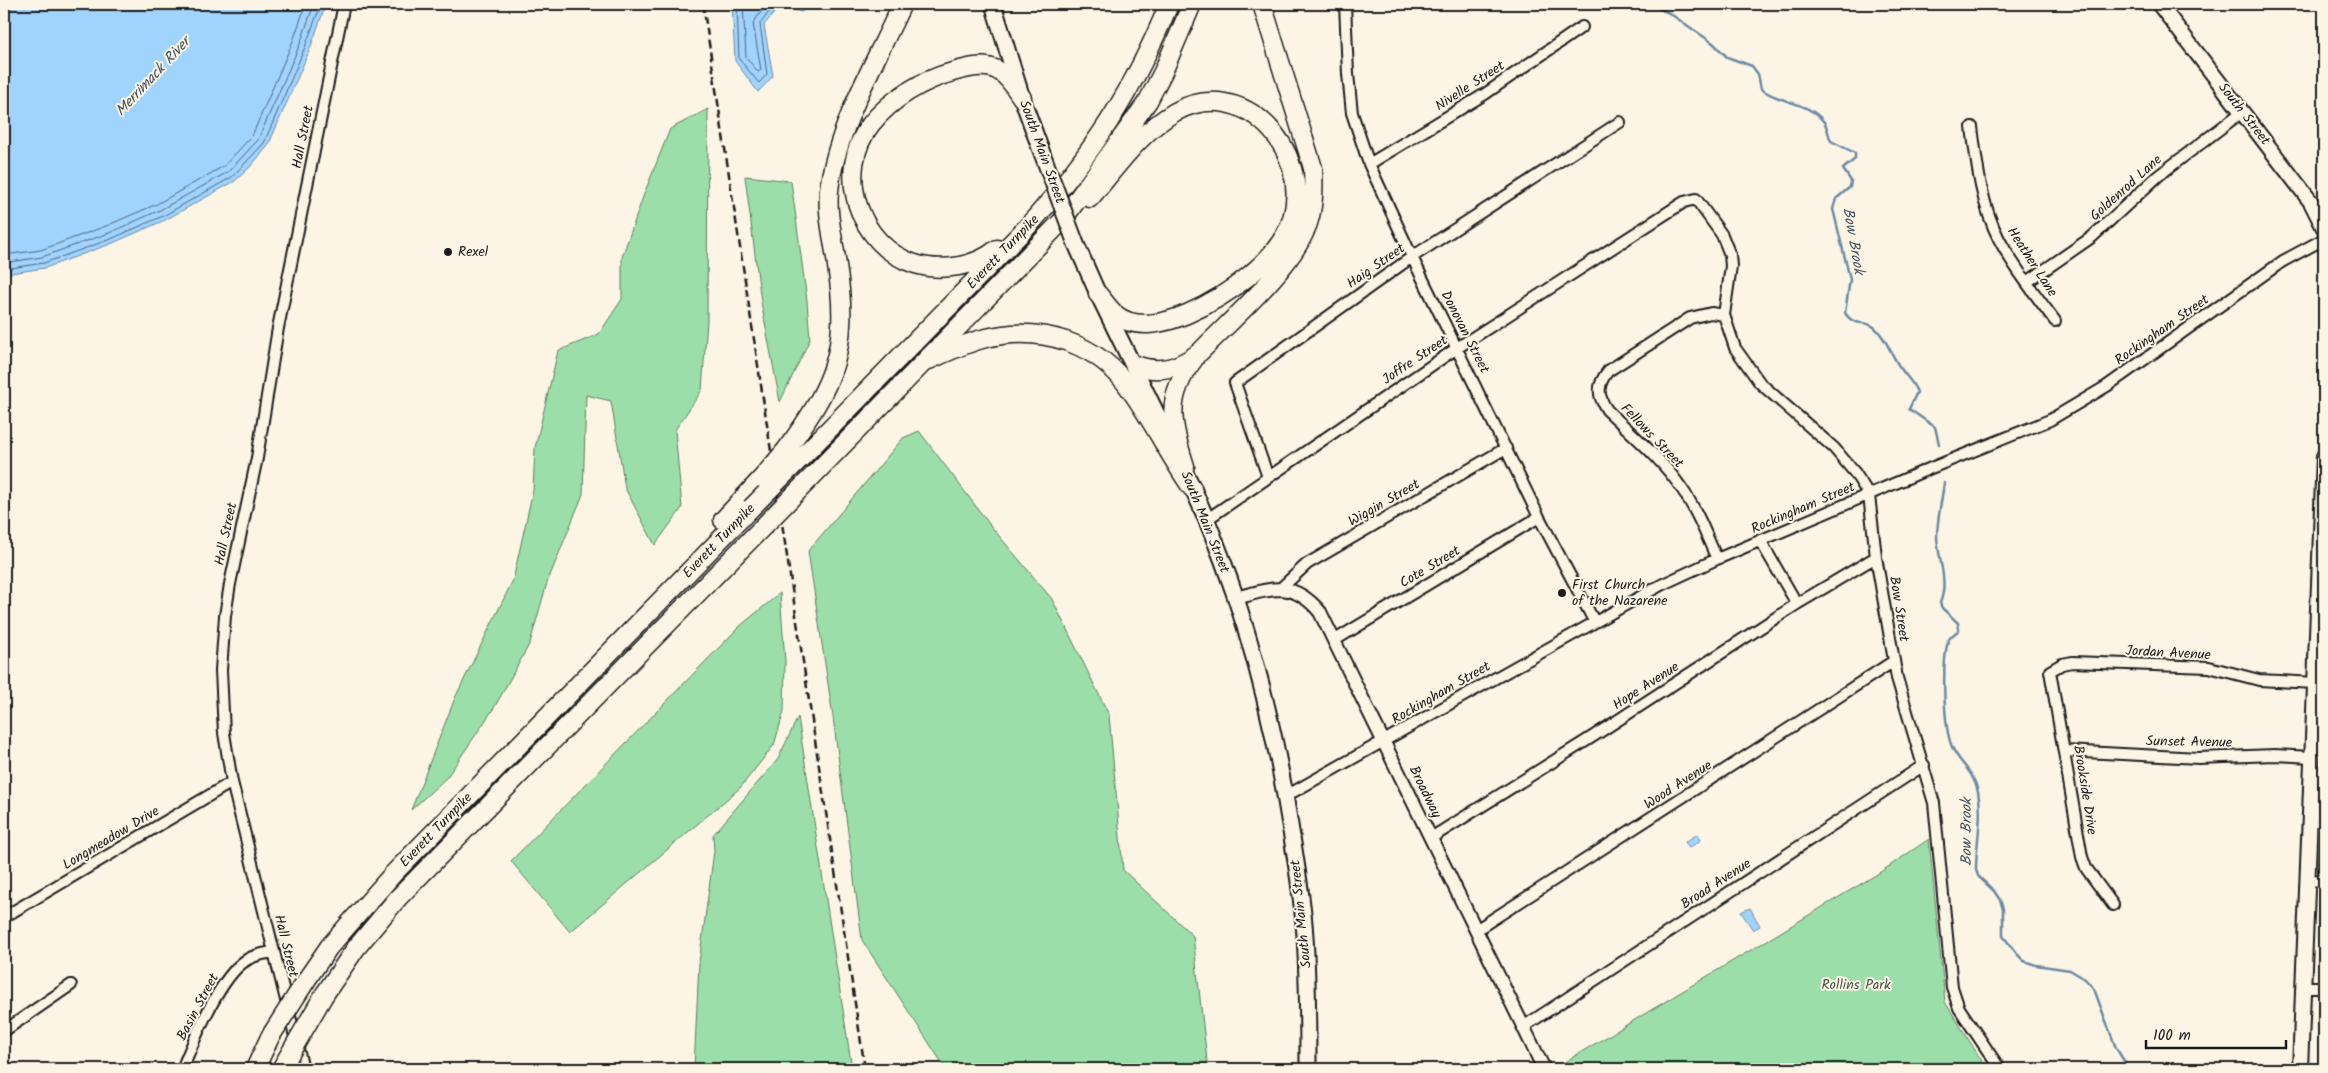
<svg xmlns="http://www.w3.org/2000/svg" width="2328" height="1073" font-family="Kalam,sans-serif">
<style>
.green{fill:#9cdea9;stroke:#5c7d62}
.water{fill:#a0d3fe;stroke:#6b8aa4}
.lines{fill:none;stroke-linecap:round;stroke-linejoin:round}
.shore{stroke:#516576;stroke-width:1}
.stream{stroke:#6b8aa4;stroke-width:2.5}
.minor-casing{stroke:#1c1c1c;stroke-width:14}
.tertiary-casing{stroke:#1c1c1c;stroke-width:16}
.secondary-casing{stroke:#1c1c1c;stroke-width:18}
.primary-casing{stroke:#1c1c1c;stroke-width:19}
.motorway-casing{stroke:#1c1c1c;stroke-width:21}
.minor{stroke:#fcf5e5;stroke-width:10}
.tertiary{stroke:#fcf5e5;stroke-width:12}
.secondary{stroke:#fcf5e5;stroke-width:14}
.primary{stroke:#fcf5e5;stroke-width:15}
.motorway{stroke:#fcf5e5;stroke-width:18}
.rail{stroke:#1c1c1c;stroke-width:2.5;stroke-dasharray:8 4;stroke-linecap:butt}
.primary-bridge-casing{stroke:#1c1c1c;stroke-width:19;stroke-linecap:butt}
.motorway-bridge-casing{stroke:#1c1c1c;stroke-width:21;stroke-linecap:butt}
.primary-bridge{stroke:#fcf5e5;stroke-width:15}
.motorway-bridge{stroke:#fcf5e5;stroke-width:18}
.poi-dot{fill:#1c1c1c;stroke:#fcf5e5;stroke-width:2}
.labels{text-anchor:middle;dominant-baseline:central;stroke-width:4;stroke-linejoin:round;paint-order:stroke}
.street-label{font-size:14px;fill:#1c1c1c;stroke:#fcf5e5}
.poi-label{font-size:14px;fill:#1c1c1c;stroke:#fcf5e5;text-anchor:start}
.park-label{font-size:14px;fill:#425646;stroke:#fcf5e5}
.water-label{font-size:15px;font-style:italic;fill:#445360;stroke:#fcf5e5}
</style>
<rect width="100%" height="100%" fill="#fcf5e5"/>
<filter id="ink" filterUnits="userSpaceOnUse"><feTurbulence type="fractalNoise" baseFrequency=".02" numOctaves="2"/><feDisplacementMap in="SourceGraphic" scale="10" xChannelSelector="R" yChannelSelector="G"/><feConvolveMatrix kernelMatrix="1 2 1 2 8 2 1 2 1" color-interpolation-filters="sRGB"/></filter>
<g filter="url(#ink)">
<path class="green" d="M708,109L707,321L702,390L675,430L682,508L655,545L625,488L611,401L586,395L583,494L547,583L530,643L494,708L447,777L411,810L455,698L513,580L533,490L535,448L558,351L599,334L622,299V257L644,194L670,129Z
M745,176L791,181L807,301L810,339L780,402L761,302Z
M919,431L990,525L1052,599L1109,715L1123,870L1193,936L1208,1069H946L862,940L833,717L808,551L903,438Z
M780,593L785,661L784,711L774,745L740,788L570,932L511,861L739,627Z
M798,717L852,1069H694L699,963L714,851L713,835L778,759Z
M1929,839L1945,1002L1987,1069H1559L1558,1066L1879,873Z"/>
<path class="water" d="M22,4H326L310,49L268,146L250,167L235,181L165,220L113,243L45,268L4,274V7Z
M732,4H816L801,12L780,6L764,25L773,76L758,92L735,61Z
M1698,834L1701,840L1689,848L1685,842Z
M1750,908L1760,926L1753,930L1741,912Z"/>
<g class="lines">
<path class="shore" d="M737,4L739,59L759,83L767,74L760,24L775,4
M743,4L746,57L758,72L761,70L753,23L767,4
M4,255L41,250L106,226L157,204L224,166L252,136L293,41L306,4
M4,263L42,257L109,233L160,210L228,172L258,140L300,44L314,4
M4,269L44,263L111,239L163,216L232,177L264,143L305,47L321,4"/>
<path class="stream" d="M1649,4L1669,13L1713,43L1727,57L1752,66L1758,74L1761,89C1781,104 1808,101 1824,122C1828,128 1828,135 1831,141L1855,153V159L1843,169L1851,181L1850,187L1836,199L1833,209L1850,279L1845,313C1855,328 1864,319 1874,327C1886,337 1891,354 1899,366C1905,375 1913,382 1917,392L1909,409L1935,427L1939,444
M1944,483C1942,500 1937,519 1937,537C1938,558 1949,582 1940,603L1942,608L1958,623L1959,630C1956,633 1950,636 1948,641C1942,662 1943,726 1952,747C1960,765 1973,769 1978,792C1983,817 1976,844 1976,869L1978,876L1994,891L2000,900L2003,909V936L2017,954L2024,961L2036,965L2070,970L2085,979L2094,989L2116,1048L2129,1069"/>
<g class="minor-casing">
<path id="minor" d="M1345,4L1348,74L1352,113L1369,164L1412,257L1539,517L1594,621
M1972,127C1977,165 1981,204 1999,239C2014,268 2036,295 2055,321
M1369,164L1485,94L1582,27
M2027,282L2092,237L2158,176L2242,112
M1268,477L1235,383L1412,257L1620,122
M1206,520L1457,348L1684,202L1696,199L1722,235L1730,255L1731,266L1724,315L1735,348L1760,383L1834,448L1855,473L1869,495L1876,557L1897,678L1934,803L1952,987L1959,1008L2000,1069
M1760,540L1797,604
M1717,559C1706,535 1697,510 1682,489C1662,459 1633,435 1607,410C1597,395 1597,385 1608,371L1690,318L1711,313L1724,315
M1280,589L1307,564L1506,448
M1335,640L1539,517
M2065,751L2199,758L2274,755L2312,757
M2312,774H2324
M1286,796L1661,585L1717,559L1931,468L2050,420L2107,386L2283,261L2324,239
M1431,838L1589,739L1797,604L1876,557
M2308,880L2324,881
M2113,905L2086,868L2082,857L2050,671L2062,664L2072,662L2209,667L2259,680L2315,683
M4,917L232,782
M1476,930L1894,661
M2303,987H2324
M1523,1027L1924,765
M4,1031L71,985
M182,1069C194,1040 217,984 241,964C250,956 261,954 273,952
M303,1069L232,782L224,733L221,670L225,616L230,584L257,458L278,328L344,4"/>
</g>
<g class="tertiary-casing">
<path id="tertiary" d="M1236,598C1272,588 1293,580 1320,612L1544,1069"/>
</g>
<g class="secondary-casing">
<path id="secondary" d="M2159,4L2311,202L2324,228
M2300,1069L2324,456"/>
</g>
<g class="primary-casing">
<path id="primary" d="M993,4L1022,98L1039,145
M1076,244L1098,294L1168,437
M1188,478C1240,588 1271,705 1290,825C1296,862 1303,900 1305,937C1308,981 1308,1025 1308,1069"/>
</g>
<g class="motorway-casing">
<path id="motorway" d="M1090,198C1116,168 1140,132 1175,112C1244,74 1312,150 1292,219C1280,260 1224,298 1187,314C1166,323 1135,331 1115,314C1109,309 1104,301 1098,294
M997,249C976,267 941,272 915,264C858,246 834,171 871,124C891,99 922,80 953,72C966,68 984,63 997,70C1008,75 1015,88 1022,98
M929,360C947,352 964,344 982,339C1039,324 1099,342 1132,392C1154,423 1170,457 1192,488
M1135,365C1160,374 1179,368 1200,352C1231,320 1288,271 1305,231C1314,211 1314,189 1313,168L1262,4
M786,450C834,385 850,348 837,266C834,240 825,210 830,183C839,124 877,59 902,4
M800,459L1030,224C1093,153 1133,92 1169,4
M1185,466C1171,424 1165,397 1194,359
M796,493L1061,222L1148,101L1163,72L1192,4
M723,520L762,478
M309,976L329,947L393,874L751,508
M324,995L356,948L398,898L754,536
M255,1069L270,1037"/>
</g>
<use href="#minor" class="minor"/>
<use href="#tertiary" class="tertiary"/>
<use href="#secondary" class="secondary"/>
<use href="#primary" class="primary"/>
<use href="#motorway" class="motorway"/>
<path class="rail" d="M703,4L865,1069"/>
<g class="primary-bridge-casing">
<path id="primary-bridge" d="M1039,145L1076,244"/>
</g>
<g class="motorway-bridge-casing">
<path id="motorway-bridge" d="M762,478L786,450
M751,508L800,459
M754,536L796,493
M270,1037L309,976
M281,1069L324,995"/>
</g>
<use href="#primary-bridge" class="primary-bridge"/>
<use href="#motorway-bridge" class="motorway-bridge"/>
</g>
</g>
<g class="poi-dot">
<circle cx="448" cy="252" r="5"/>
<circle cx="1562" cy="593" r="5"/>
</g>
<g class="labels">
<g class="street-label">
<text transform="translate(1470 86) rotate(-33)">Nivelle Street</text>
<text transform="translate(2244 114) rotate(52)">South Street</text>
<text transform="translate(303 137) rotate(-79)">Hall Street</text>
<text transform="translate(1042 152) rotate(70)">South Main Street</text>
<text transform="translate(2126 188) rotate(-42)">Goldenrod Lane</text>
<text transform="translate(1003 252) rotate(-46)">Everett Turnpike</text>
<text transform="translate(2032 262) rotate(57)">Heather Lane</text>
<text transform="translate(1376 266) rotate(-35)">Haig Street</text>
<text transform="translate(2162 330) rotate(-35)">Rockingham Street</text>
<text transform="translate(1465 332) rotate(63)">Donovan Street</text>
<text transform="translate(1415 360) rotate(-34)">Joffre Street</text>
<text transform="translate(1652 436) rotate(46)">Fellows Street</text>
<text transform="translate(1384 503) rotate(-30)">Wiggin Street</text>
<text transform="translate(1803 508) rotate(-23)">Rockingham Street</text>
<text transform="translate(1205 522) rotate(68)">South Main Street</text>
<text transform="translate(226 534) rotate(-78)">Hall Street</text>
<text transform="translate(719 541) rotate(-46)">Everett Turnpike</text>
<text transform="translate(1430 567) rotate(-31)">Cote Street</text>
<text transform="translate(1899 609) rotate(81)">Bow Street</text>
<text transform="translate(2168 653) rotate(3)">Jordan Avenue</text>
<text transform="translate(1646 686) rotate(-33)">Hope Avenue</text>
<text transform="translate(1441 693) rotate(-30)">Rockingham Street</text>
<text transform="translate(2189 742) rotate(1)">Sunset Avenue</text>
<text transform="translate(1678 785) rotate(-33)">Wood Avenue</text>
<text transform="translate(2085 790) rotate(81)">Brookside Drive</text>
<text transform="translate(1425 792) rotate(64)">Broadway</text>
<text transform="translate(436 830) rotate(-46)">Everett Turnpike</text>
<text transform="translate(111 838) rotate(-31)">Longmeadow Drive</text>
<text transform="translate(1716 884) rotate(-33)">Broad Avenue</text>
<text transform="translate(1301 914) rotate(-96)">South Main Street</text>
<text transform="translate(286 946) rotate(76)">Hall Street</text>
<text transform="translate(198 1007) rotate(-62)">Basin Street</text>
</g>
<g class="poi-label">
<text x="458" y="252">Rexel</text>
<text x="1572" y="585">First Church<tspan x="1572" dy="16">of the Nazarene</tspan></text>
</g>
<g class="park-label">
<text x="1856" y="985">Rollins Park</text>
</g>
<g class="water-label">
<text transform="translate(153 77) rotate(-47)">Merrimack River</text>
<text transform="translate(1853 241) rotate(80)">Bow Brook</text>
<text transform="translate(1967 832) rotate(-90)">Bow Brook</text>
</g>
</g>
<rect width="2328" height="1073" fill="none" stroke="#fcf5e5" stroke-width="20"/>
<rect x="10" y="10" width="2308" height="1053" fill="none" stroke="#1c1c1c" stroke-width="2" filter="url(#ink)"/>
<path d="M2146 1040v8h140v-8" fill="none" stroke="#1c1c1c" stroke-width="2.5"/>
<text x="2153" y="1040" font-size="15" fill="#1c1c1c" stroke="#fcf5e5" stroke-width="4" paint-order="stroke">100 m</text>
</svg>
